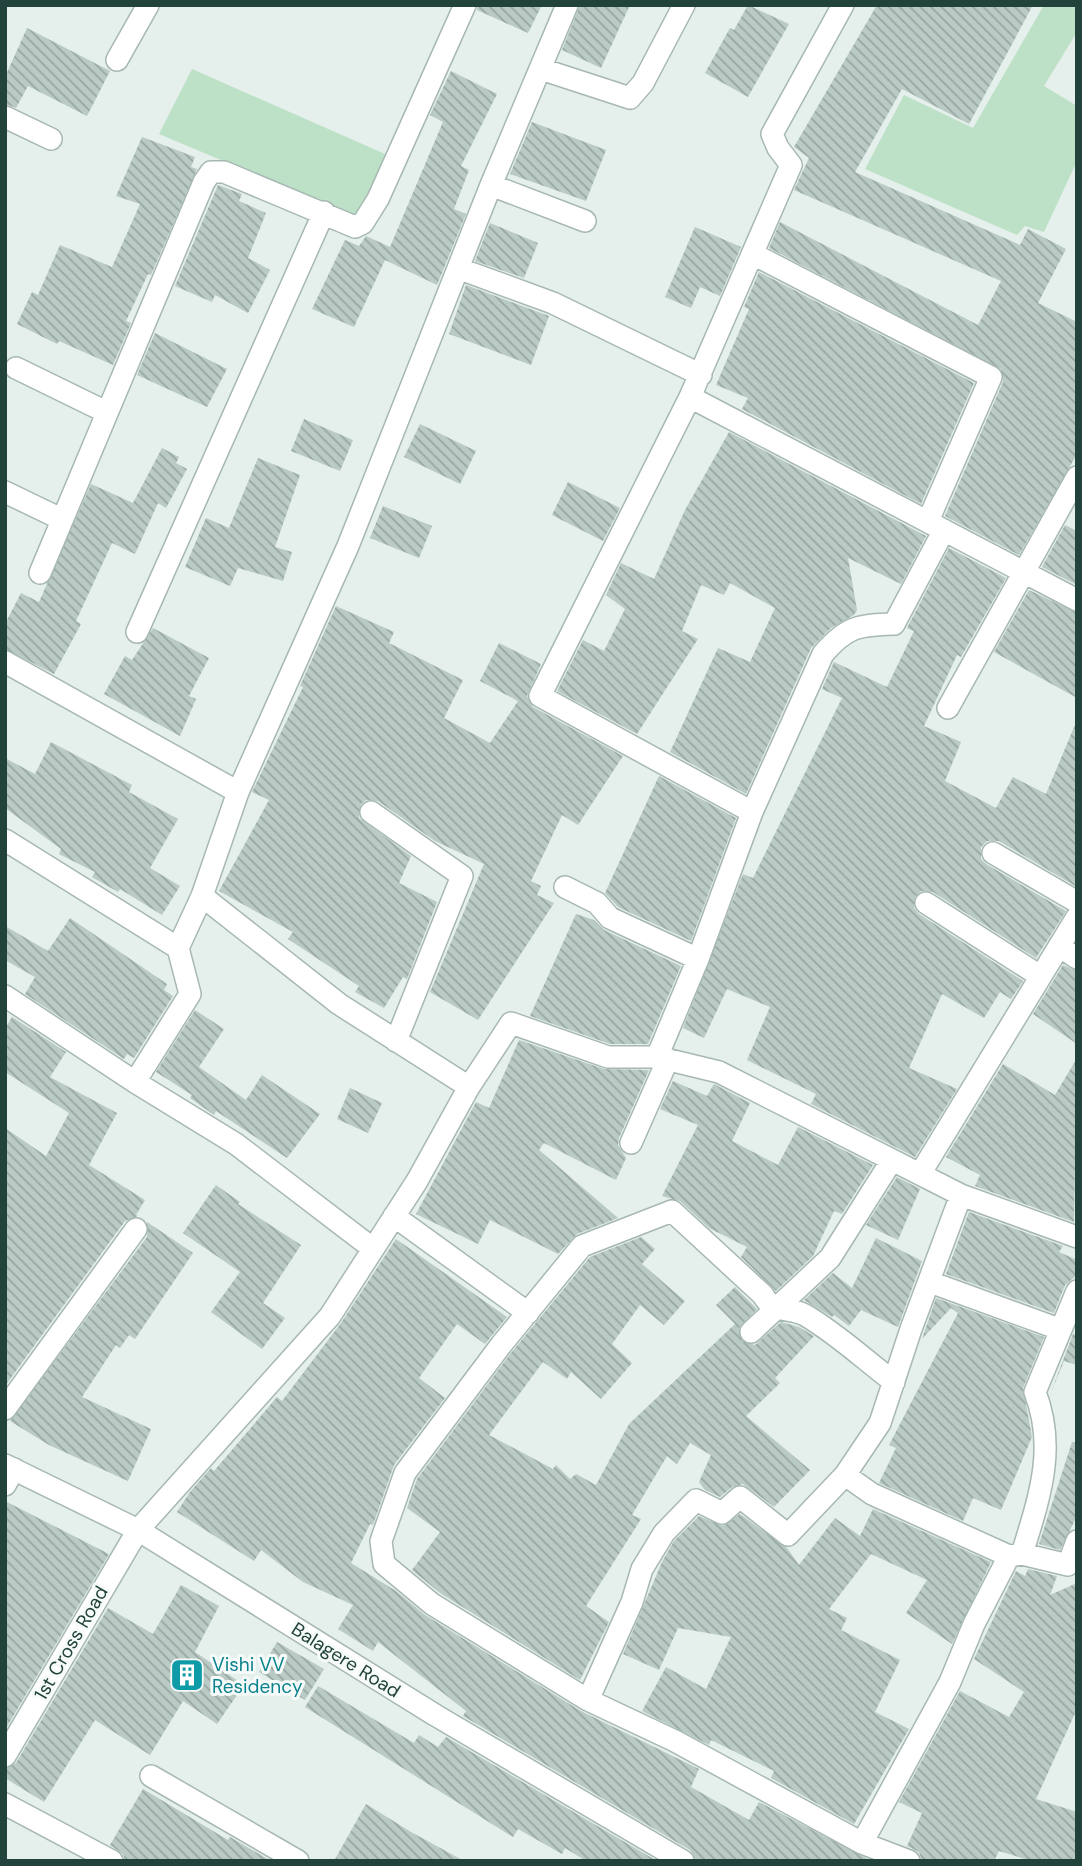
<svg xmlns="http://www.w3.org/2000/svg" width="1082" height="1866" font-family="'DM Sans',sans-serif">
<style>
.grass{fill:#bde1c7}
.building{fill:url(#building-back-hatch)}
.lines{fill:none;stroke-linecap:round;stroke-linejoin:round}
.minor-casing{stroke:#a7b8b3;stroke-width:24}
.tertiary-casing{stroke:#a7b8b3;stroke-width:24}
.minor{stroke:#fff;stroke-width:21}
.tertiary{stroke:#fff;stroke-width:21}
.labels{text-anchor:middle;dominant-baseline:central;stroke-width:6;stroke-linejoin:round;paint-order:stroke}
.street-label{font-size:19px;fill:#22433b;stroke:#f6fbf9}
.culture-label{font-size:19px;fill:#0d838f;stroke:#f6fbf9;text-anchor:start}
</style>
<defs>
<pattern id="building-back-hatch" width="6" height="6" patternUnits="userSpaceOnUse" patternTransform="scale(1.75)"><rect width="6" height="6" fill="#bacac4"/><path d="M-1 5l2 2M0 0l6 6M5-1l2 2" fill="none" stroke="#97a6a0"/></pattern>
</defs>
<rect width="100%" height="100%" fill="#e5efeb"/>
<path class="grass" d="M1044,5H1077V32L1044,86L1077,106V161L1044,232L1025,226L1017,235L865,169L904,95L973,128Z
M192,69L385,154L359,218L159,134Z"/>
<path class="building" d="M478,5H542L528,33L477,10Z
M580,5H630L601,68L562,50Z
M748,5L789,24L748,97L705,73L730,28L734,30Z
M877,5H1033L969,124L902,89L855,172L1020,245L1028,229L1066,249L1038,303L1077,322V454L1019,555L945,516L1003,382L1001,369L769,248L780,222L978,325L1001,281L794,190L809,158L794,147Z
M27,28L110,71L87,116L28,86L16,108L5,104V77Z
M451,71L497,94L461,166L469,170L454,209L466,214L437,285L385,260L354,327L312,309L345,240L359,246L366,236L390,247L443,122L430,115Z
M532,122L606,150L586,201L510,174Z
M142,137L195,157L191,167L197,169L151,275L148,274L126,321L131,323L113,365L59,341L57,344L17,324L32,292L38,295L60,245L112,267L140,204L116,196Z
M218,185L242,194L239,201L266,213L248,258L270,270L248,313L215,295L212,302L175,286Z
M490,223L538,243L524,278L475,261Z
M695,227L741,247L720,296L700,287L691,308L665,297Z
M759,272L974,383L921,504L742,409L748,398L716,385L749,309L744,307Z
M466,285L549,316L531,365L449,334Z
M155,333L227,369L207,407L137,375Z
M304,419L353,440L340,471L291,451Z
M420,424L476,451L460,484L404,457Z
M729,432L926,536L901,584L848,558L857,610L854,615L831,628L811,648L746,794L670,752L718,648L750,662L775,608L730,583L724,595L701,585L682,631L698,639L637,734L557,691L583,640L604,651L625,609L606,595L621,563L654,579L685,510Z
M162,448L179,457L176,463L187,469L166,508L158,503L135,554L112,543L76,621L81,624L54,674L5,649V624L21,593L39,602L91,484L133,503Z
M258,458L300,475L275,547L292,552L283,581L238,568L230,586L185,567L206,518L229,528Z
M568,482L620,508L603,541L552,515Z
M383,506L432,526L419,558L370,538Z
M1065,525L1077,531V585L1042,567Z
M949,548L1006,578L961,657L957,655L924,726L961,742L945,781L996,808L1013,777L1046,794L1077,720V887L999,841H987L981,847V859L986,864L1066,911L1036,958L933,892L921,891L915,897L914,908L919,914L1023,981L1011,999L1000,992L984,1018L942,994L909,1068L957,1089L915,1157L811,1104L816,1094L747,1060L770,1007L727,989L704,1038L683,1028L743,874L753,878L842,698L822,689L834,662L887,687L914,631L907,628Z
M1029,590L1077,613V698L994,652Z
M336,606L394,632L389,643L463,680L444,718L490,743L518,701L480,681L499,643L541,664L527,696L533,707L623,756L578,825L562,815L531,881L541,886L537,895L554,903L478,1020L430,992L484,864L435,841L378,801L366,800L361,804L359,818L411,856L399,883L437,902L407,979L403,977L384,1008L355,992L359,986L288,939L293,932L219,891L269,800L252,792L303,687L300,686Z
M153,628L209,658L189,696L196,699L180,736L104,694L125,656L132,660Z
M51,742L132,785L129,792L178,819L150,868L180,886L162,915L120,889L118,892L92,877L95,872L59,854L61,849L5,808V758L35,774Z
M659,776L736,818L691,941L618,907L605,893Z
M576,914L594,920L604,930L681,966L648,1044H610L530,1016Z
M70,918L167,984L164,990L173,996L134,1058L127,1054L124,1059L25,994L35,977L5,960V926L48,951Z
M1063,965L1077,971V1044L1033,1014Z
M195,1010L224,1029L199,1067L246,1100L262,1075L320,1114L287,1158L216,1111L214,1115L190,1098L192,1095L156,1072Z
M12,1017L66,1052L50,1077L117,1113L89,1165L145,1200L136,1215L138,1216L125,1221L5,1386V1128L46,1156L69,1113L5,1072V1029Z
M519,1040L604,1069L649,1070L619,1138L618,1145L626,1158L616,1180L544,1143L539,1150L618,1218L577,1234L558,1254L490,1220L478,1244L416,1214L476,1102L489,1108Z
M1077,1058L1074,1222L975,1186L980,1175L946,1157L1003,1064L1055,1095Z
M673,1081L707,1096L714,1084L750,1103L732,1141L778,1165L798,1127L873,1165L842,1214L834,1211L813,1256L776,1291L741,1257L747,1247L709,1228L680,1201L662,1196L698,1125L660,1109Z
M350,1088L382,1103L368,1133L337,1119Z
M897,1177L920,1189L898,1240L866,1225Z
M216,1185L240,1202L238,1204L301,1245L263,1303L285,1318L262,1349L211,1312L240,1272L183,1233Z
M969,1212L1063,1246L1059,1252L1077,1260V1275L1065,1285L1054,1313L946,1274Z
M147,1222L193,1253L135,1339L129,1335L120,1348L116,1345L82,1397L151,1429L128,1481L49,1445L10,1421L147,1237Z
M641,1237L655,1249L642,1264L685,1301L664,1325L640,1305L612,1344L632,1363L601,1399L571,1372L567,1379L543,1362L489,1435L553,1469L556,1465L570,1479L576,1474L596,1485L629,1424L735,1324L716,1305L735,1287L757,1309L739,1328L742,1341L755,1345L781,1322L799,1327L814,1336L775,1378L780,1383L746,1416L810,1470L774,1507L743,1484L732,1487L720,1497L705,1490L699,1482L711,1455L690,1443L677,1464L667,1456L632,1515L641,1519L586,1606L609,1622L580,1680L440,1593L412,1570L440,1532L407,1508L417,1479L511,1353L590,1257Z
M876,1238L922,1261L898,1327L861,1310L849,1326L834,1315L832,1317L804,1300L833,1273L852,1288Z
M396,1239L507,1317L485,1344L457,1324L419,1378L445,1398L394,1465L373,1525L370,1524L351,1563L396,1591L425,1615L581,1711L699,1769L691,1787L749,1820L759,1802L872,1861H696L690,1850L463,1716L466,1711L378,1642L373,1651L338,1629L353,1605L303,1582L261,1550L254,1561L177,1512L190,1492L211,1468L214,1471L277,1397L282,1401L341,1323Z
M936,1298L1044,1337L1023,1388L1032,1437L1001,1510L973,1498L963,1521L879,1483L896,1448L889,1445L958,1313L951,1308L922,1339Z
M1073,1334L1077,1335V1365L1064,1361L1050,1395Z
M1072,1442L1077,1443V1516L1060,1550L1039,1544Z
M5,1501L109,1554L5,1730Z
M873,1509L991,1562L952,1644L906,1613L927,1580L871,1554L829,1609L847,1618L841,1630L900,1660L875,1712L909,1729L854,1824L771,1778L774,1771L711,1740L709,1745L642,1711L666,1667L706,1689L731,1637L678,1628L659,1670L623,1654L662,1562L674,1541L699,1516L723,1526L740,1514L787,1548L799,1565L835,1518L860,1536Z
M1028,1569L1057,1576L1050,1595L1077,1583V1709L1036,1799L1077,1812V1861H1032L999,1851L994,1861H922L919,1852L907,1846L922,1813L899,1802L960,1691L1009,1717L1024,1692L974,1659L1016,1571L1025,1576Z
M181,1585L219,1606L195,1652L244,1685L217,1724L183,1701L150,1755L95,1720L44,1802L5,1778V1769L16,1763L108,1608L153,1634Z
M277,1642L324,1669L305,1700L259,1672Z
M318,1686L414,1743L419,1735L438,1747L446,1737L657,1861H586L565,1848L562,1854L518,1829L513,1837L305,1707Z
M143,1789L228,1840L230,1837L271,1861H125L123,1854L110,1845Z
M366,1804L411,1832L464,1861H334Z"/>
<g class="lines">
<g class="minor-casing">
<path id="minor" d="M117,60L148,5
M541,69L630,98L643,83L684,5
M5,117L51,139
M491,185L585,221
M753,254L991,377L928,521
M460,269L553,303L701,375
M16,368L106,412
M690,397L1077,600
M5,492L61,519
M40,573L204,182L211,172H224L355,227L363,223L378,199L465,5
M137,632L324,212
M5,662L238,792
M948,708L1077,477
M371,812L462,876L396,1041
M752,812L540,696L690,397L791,165L778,148L772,134L843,5
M5,840L178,948L202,896L238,792L348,546L491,185L567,5
M993,853L1077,902
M565,887L597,903L610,918L698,959
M202,896L339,1004L469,1087
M926,903L1040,976
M1059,946L1077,958
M5,996L135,1082L236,1144L372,1248
M657,1057L698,959L752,812L823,654C847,626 859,625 894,624L944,530
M135,1082L190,994L178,948
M631,1143L668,1059
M920,1174L1077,917
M961,1195L911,1329L880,1423L845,1475L872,1494L1009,1556L1022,1554C1039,1498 1057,1449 1035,1392L1077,1291
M394,1216L528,1313
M930,1282L1059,1329
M751,1332L830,1258L892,1160
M894,1382C865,1360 836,1333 805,1315C788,1306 774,1315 763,1295L672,1211L582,1246L501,1345L405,1473L381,1541L384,1564L432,1604L588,1700L675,1741L862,1843L909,1861
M5,1409L136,1229
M5,1485L14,1469
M1022,1554L1068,1565L1077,1541
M588,1700L632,1602L642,1569L664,1533L696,1500L722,1513L740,1497L788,1535L845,1475
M5,1756L138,1530L330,1316L417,1181L469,1087L511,1023L608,1057H657L719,1072L961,1195L1077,1237
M151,1776L298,1861
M5,1804L112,1861
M862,1843L950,1682L974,1624L1009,1556"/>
</g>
<g class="tertiary-casing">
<path id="tertiary" d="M5,1465L138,1530L435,1715L683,1861"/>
</g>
<use href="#minor" class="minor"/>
<use href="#tertiary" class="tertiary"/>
</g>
<defs>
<g id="building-square" transform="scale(1.75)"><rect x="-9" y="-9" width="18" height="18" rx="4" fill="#0f9aa8" stroke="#f6fbf9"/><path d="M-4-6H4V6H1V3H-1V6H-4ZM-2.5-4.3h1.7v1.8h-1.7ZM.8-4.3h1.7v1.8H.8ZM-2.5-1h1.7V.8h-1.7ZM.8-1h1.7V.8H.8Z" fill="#fff"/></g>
</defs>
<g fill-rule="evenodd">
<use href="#building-square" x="187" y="1675"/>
</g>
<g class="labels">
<g class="street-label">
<text transform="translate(71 1643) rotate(-60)">1st Cross Road</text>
<text transform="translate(346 1660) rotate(32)">Balagere Road</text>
</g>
<g class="culture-label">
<text x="212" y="1664">Vishi VV<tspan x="212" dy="22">Residency</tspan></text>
</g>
</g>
<rect width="1082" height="1866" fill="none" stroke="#22433b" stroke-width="14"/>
</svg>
